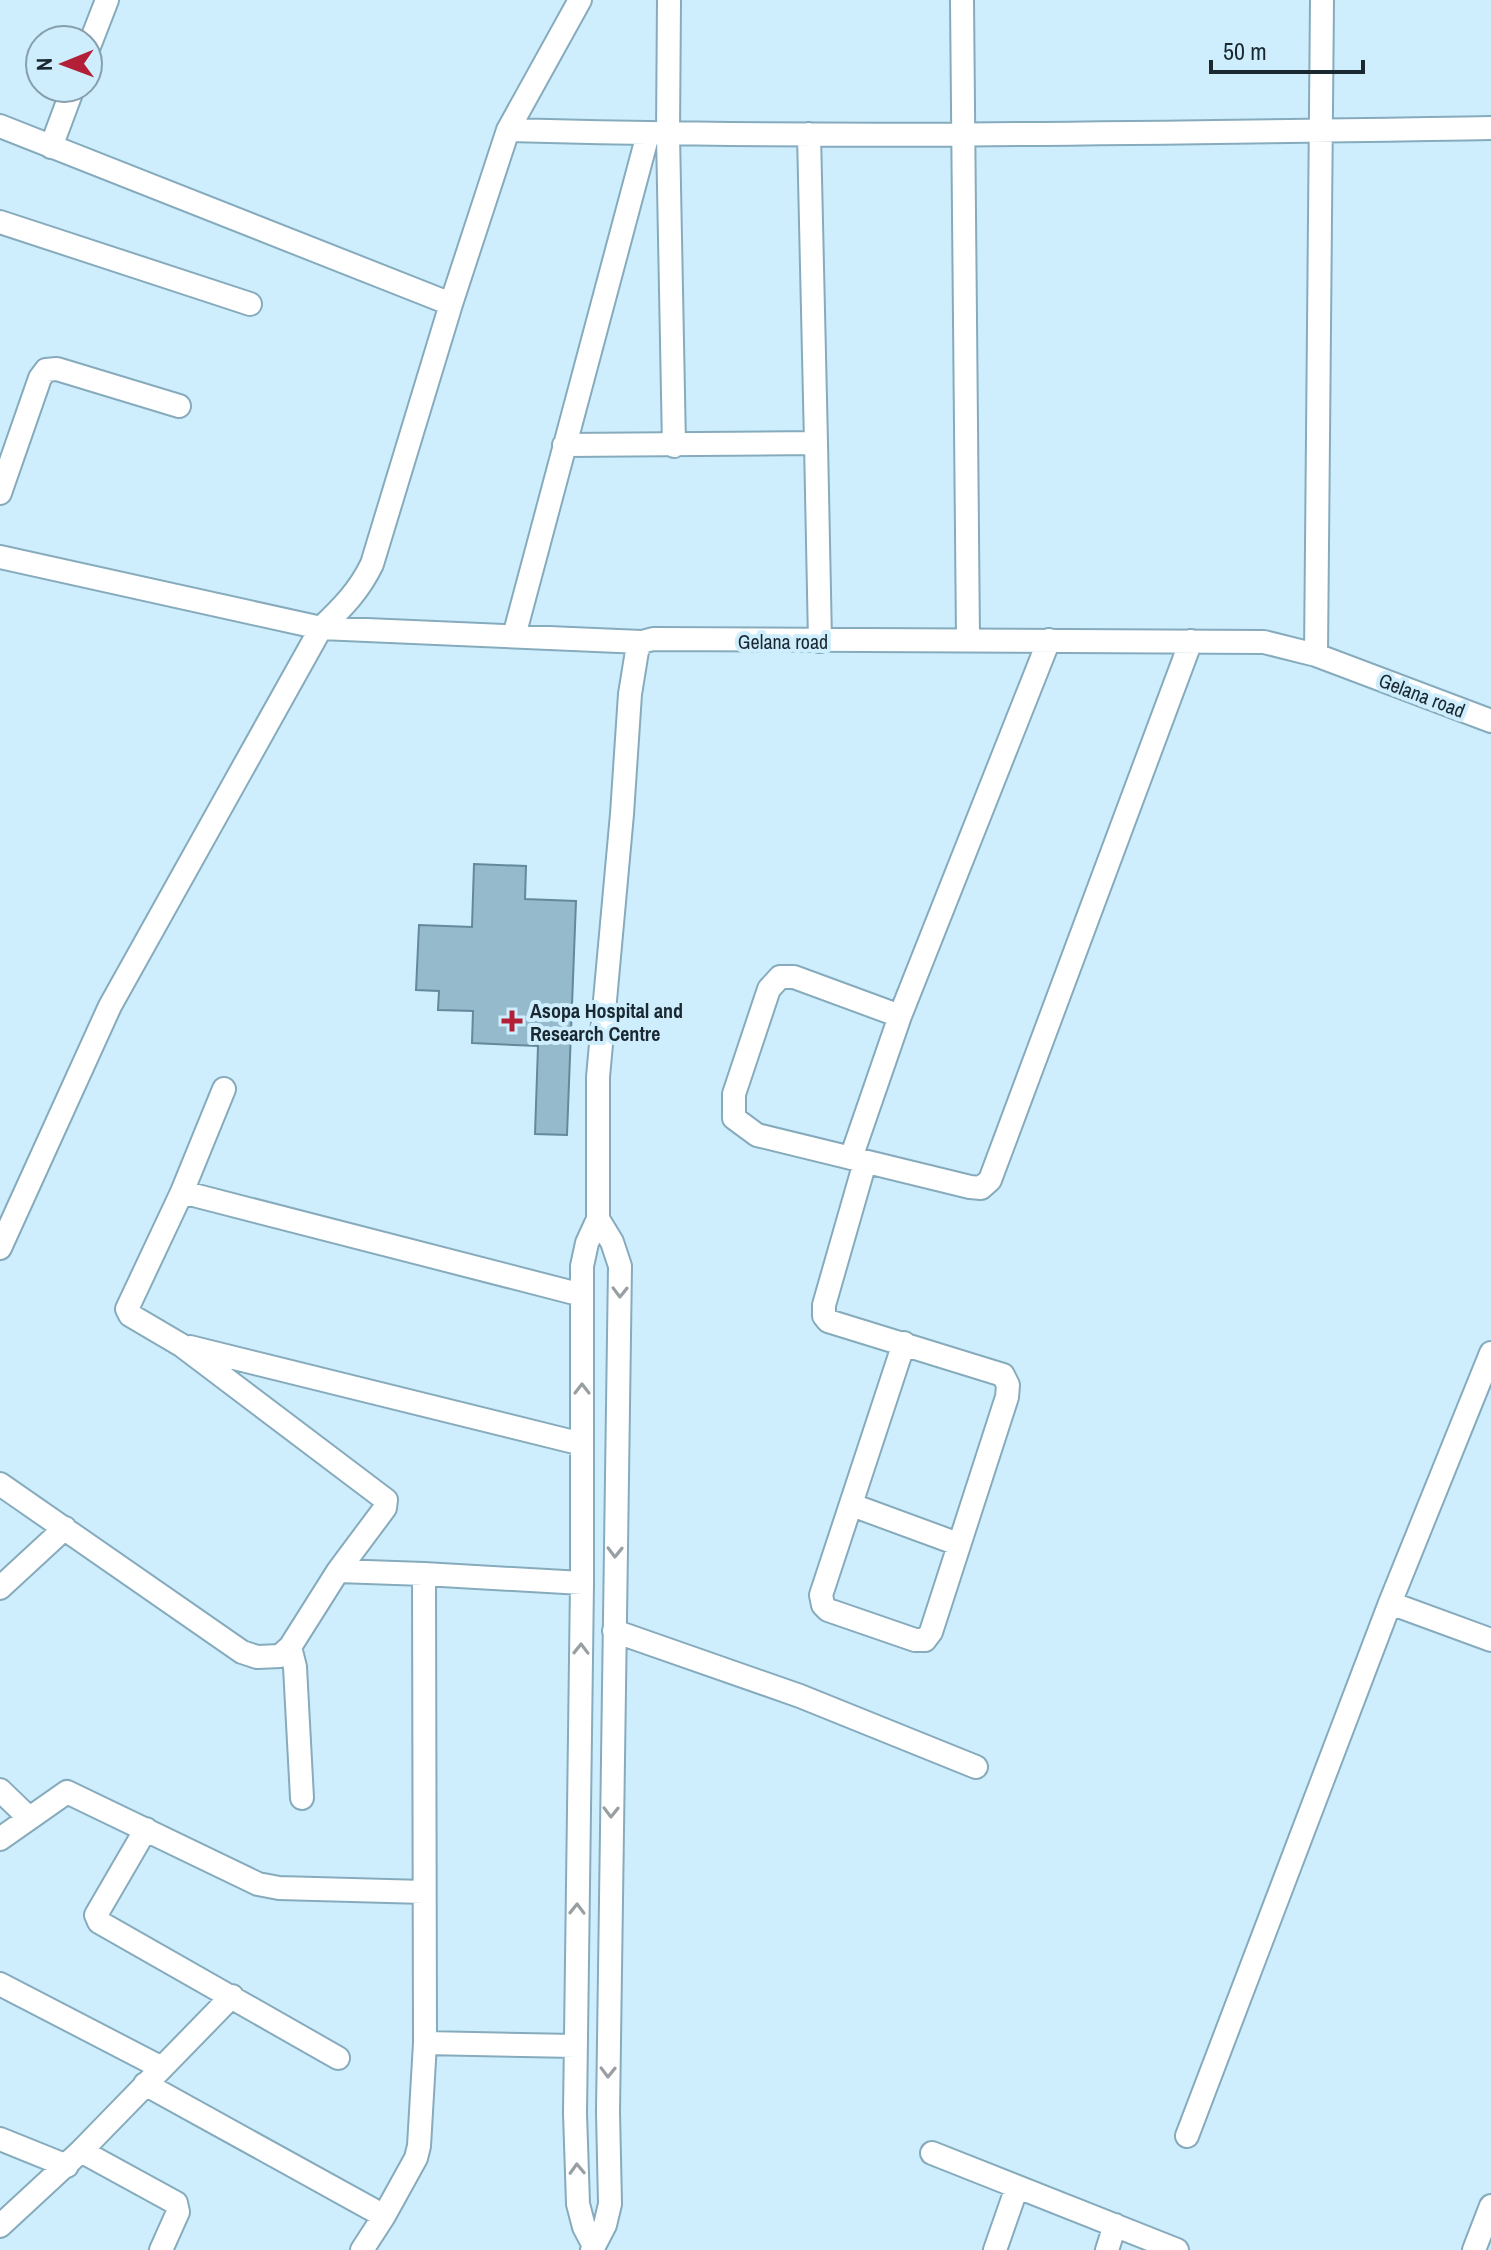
<svg xmlns="http://www.w3.org/2000/svg" width="1491" height="2250" font-family="'Archivo Narrow',sans-serif">
<style>
.building{fill:#94bacc;stroke:#64899a;stroke-width:2}
.lines{fill:none;stroke-linecap:round;stroke-linejoin:round}
.minor-casing{stroke:#86abbd;stroke-width:26}
.minor{stroke:#fff;stroke-width:22}
.oneway{stroke:#989fa2}
.poi-dot{fill:#b21f37;stroke:#cfeefd;stroke-width:3}
.labels{text-anchor:middle;dominant-baseline:central;stroke-width:8;stroke-linejoin:round;paint-order:stroke}
.street-label{font-size:20px;fill:#1a2931;stroke:#cfeefd}
.poi-label{font-size:20px;font-weight:bold;fill:#1a2931;stroke:#cfeefd;text-anchor:start}
</style>
<rect width="100%" height="100%" fill="#cfeefd"/>
<path class="building" d="M474,864L526,866L525,899L576,901L567,1135L535,1134L538,1046L472,1043L473,1011L438,1010L439,991L416,990L419,925L472,927Z"/>
<g class="lines">
<g class="minor-casing">
<path id="minor" d="M669,0L668,134L674,446
M962,0L968,639
M88,49L107,0
M0,126L451,304
M508,130C835,139 1163,133 1491,128
M51,147L73,88
M0,222L250,304
M816,443L820,641
M564,445L816,443L809,134
M0,493L40,378L46,370L57,369L179,406
M0,557L321,628L642,642
M514,636L648,134
M1316,655L1322,0
M900,1016L794,977H780L769,989L734,1094V1118L757,1135L970,1187L981,1188L990,1180L1191,641
M224,1089L182,1192L127,1309L130,1315L181,1345L386,1500L385,1508L338,1571
M851,1158L900,1016L1049,640
M865,1162L824,1305V1316L828,1321L1003,1375L1008,1385L1007,1397L931,1632L925,1640H915L828,1610L823,1605L821,1595L904,1343
M182,1192L582,1295
M0,1248L110,1006L321,628C342,608 359,591 372,564L451,304L508,130L580,0
M190,1347L582,1444
M0,1484L242,1652L257,1657L280,1656L290,1647L338,1571L424,1574L425,2043L419,2146L416,2158L384,2216
M852,1505L958,1544
M424,1574L582,1583
M0,1588L65,1528
M1390,1603L1491,1640
M614,1631L800,1696L976,1767
M290,1647L295,1667L302,1798
M0,1790L28,1817
M146,1829L96,1915L99,1922L338,2058
M0,1839L67,1792L258,1884L279,1888L424,1892
M0,1984L162,2068
M425,2043L575,2046
M145,2084L384,2216L362,2250
M1187,2136L1390,1603L1491,1353
M0,2139L67,2166
M81,2151L176,2203L178,2212L161,2250
M932,2153L1177,2250
M0,2226L81,2151L232,1996
M593,2244L584,2227L578,2204L575,2113L582,1583V1266L587,1243L598,1219V1077L622,814L630,694L637,651L642,642L653,639L1264,642L1316,655L1491,721
M592,2250L605,2225L610,2204L608,2112L620,1266L612,1242L598,1219
M995,2250L1017,2187
M1107,2250L1115,2225
M1474,2250L1491,2206"/>
</g>
<use href="#minor" class="minor"/>
</g>
<defs><path id="oneway-chevron" d="M-2-3.5L2.5 0L-2 3.5" fill="none" stroke-width="1.6" stroke-linecap="round" stroke-linejoin="round" transform="scale(2)"/></defs>
<g class="oneway">
<use href="#oneway-chevron" transform="translate(620 1292) rotate(91)"/>
<use href="#oneway-chevron" transform="translate(582 1389) rotate(-90)"/>
<use href="#oneway-chevron" transform="translate(615 1552) rotate(91)"/>
<use href="#oneway-chevron" transform="translate(581 1649) rotate(-89)"/>
<use href="#oneway-chevron" transform="translate(611 1812) rotate(91)"/>
<use href="#oneway-chevron" transform="translate(577 1909) rotate(-89)"/>
<use href="#oneway-chevron" transform="translate(608 2072) rotate(91)"/>
<use href="#oneway-chevron" transform="translate(577 2169) rotate(-92)"/>
</g>
<path class="poi-dot" d="M508 1009h8v8h8v8h-8v8h-8v-8h-8v-8h8z"/>
<g class="labels">
<g class="street-label">
<text x="783" y="641">Gelana road</text>
<text transform="translate(1422 695) rotate(21)">Gelana road</text>
</g>
<g class="poi-label">
<text x="530" y="1010">Asopa Hospital and<tspan x="530" dy="23">Research Centre</tspan></text>
</g>
</g>
<g transform="translate(64 64) rotate(269)"><circle r="38" fill="#cfeefd" stroke="#879fab" stroke-width="2"/>
<path d="M0-6L14 30L0 20L-14 30Z" fill="#b21f37"/>
<text y="-12" font-size="22" font-weight="bold" text-anchor="middle" fill="#1a2931">N</text>
</g>
<path d="M1211 60v12h152v-12" fill="none" stroke="#1a2931" stroke-width="4"/>
<text x="1223" y="60" font-size="24" fill="#1a2931" stroke="#cfeefd" stroke-width="6" paint-order="stroke">50 m</text>
</svg>
